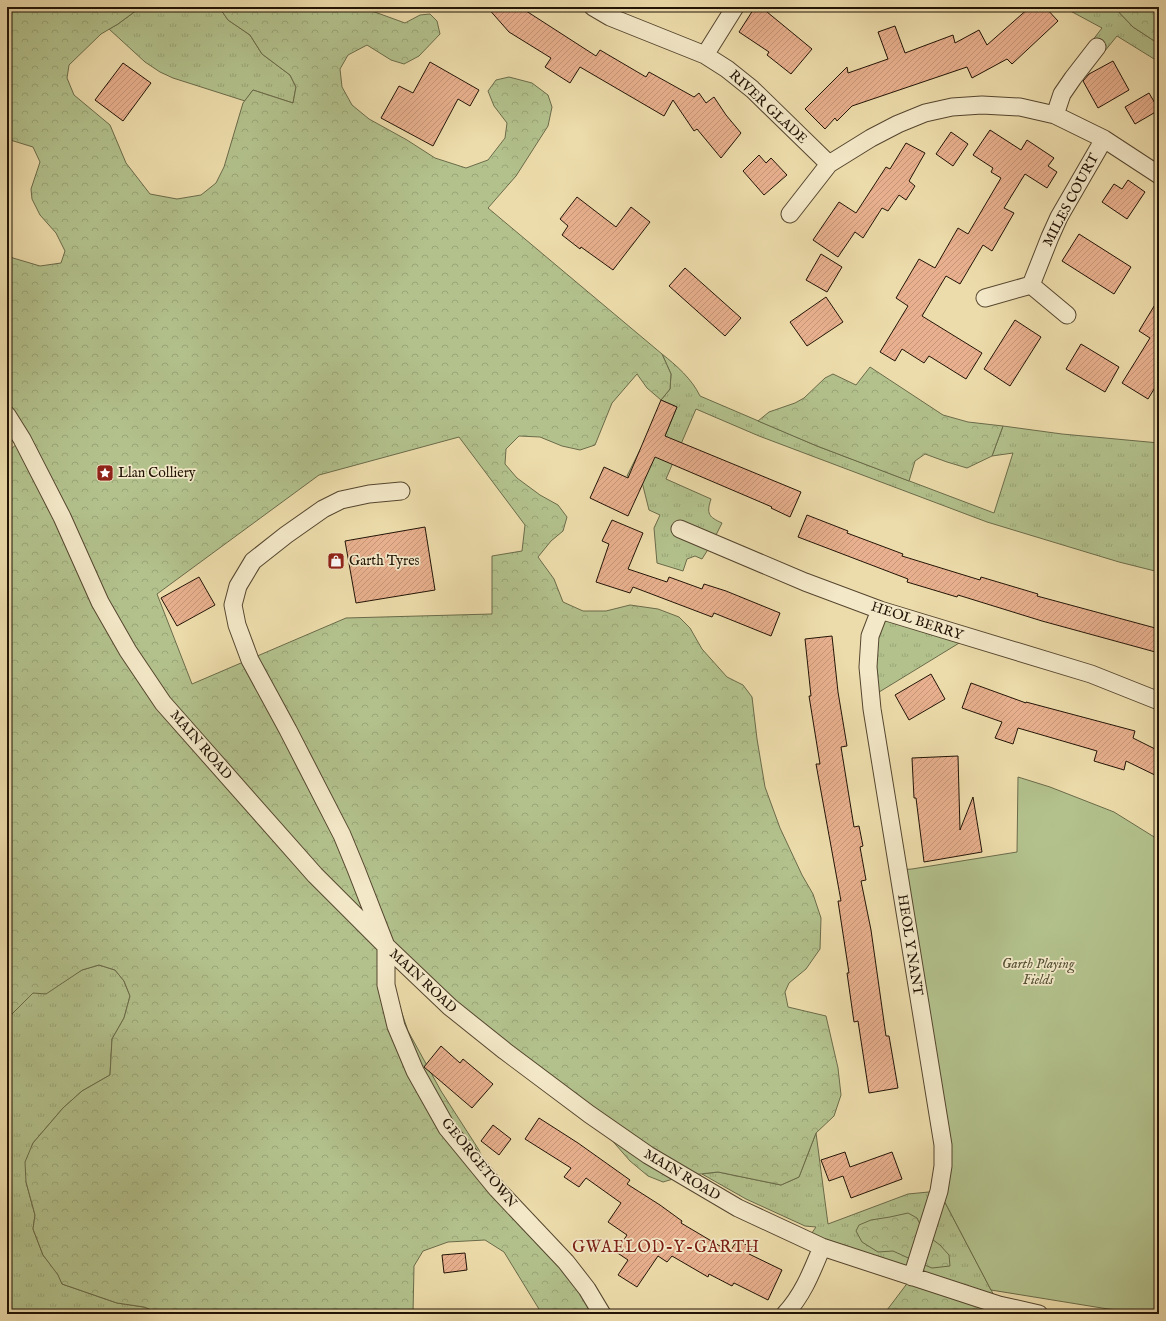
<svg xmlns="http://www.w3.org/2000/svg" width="1166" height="1321" font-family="'IM FELL English',serif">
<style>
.grass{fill:url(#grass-tufts);stroke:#6a6b4a}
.forest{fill:url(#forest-crowns);stroke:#6a6b4a;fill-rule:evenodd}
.park{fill:#b3c28d;stroke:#6a6b4a}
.building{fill:url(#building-hatch);stroke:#221406}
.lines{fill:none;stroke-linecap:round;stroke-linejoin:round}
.minor-casing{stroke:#55462f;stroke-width:19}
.minor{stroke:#f3e8c8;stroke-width:17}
.labels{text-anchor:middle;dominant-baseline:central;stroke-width:3.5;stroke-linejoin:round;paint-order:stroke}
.street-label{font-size:14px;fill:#221406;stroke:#f3e8c8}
.poi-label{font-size:14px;fill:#221406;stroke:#f3e8c8;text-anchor:start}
.park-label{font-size:14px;font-style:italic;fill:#555135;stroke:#f3e8c8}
.quarter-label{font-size:16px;letter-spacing:1px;fill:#7a1f14;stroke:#f3e8c8}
</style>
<defs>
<pattern id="grass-tufts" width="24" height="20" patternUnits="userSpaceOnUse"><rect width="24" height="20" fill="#b3c28d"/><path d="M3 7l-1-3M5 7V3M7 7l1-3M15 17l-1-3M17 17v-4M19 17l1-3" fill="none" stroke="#9aa678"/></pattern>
<pattern id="forest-crowns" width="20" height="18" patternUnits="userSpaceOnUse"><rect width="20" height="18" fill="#b3c28d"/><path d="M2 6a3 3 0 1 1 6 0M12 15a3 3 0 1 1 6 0" fill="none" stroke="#9aa678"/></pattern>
<pattern id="building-hatch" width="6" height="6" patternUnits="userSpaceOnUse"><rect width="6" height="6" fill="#e8b08e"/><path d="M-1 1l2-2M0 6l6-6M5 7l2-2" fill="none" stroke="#c79679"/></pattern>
</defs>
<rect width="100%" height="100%" fill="#eddcab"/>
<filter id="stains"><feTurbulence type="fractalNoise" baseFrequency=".005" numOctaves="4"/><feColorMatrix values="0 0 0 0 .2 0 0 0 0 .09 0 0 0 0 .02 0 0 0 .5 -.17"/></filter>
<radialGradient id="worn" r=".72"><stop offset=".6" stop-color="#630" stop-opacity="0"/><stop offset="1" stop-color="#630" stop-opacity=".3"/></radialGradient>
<path class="grass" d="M141,7H219L228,20L250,35L262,54L290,75L296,87L293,103L253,90L245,101L173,78L160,72L145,62L109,29L118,24Z
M1063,7H1114L1133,27L1159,44V62L1117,36L1104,52L1097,47L1092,41L1102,28Z
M662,354C676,365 692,379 700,396L817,446L994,513L1013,453L992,456L1003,426L1062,434L1159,443V572L1119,562L987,522L759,436L696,409L666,479L711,499C706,514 709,517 722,523L712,543L702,559L695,556L687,559L683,571L657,563L654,528L660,515L649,510L642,482L627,476L641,448L657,455L677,407L661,400L670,389L671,374Z
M880,610L969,637L871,697Z
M99,965L115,970L124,981L130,996L124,1018L112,1039L110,1075L82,1091L63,1108L33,1143L26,1182L35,1215L33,1229L43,1255L59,1275L62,1284L117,1303L144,1307L162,1314H7V1022L12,1014L33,993L65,980L82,970Z
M816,1133L828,1224L908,1194L939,1191L999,1305L807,1240L816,1227L805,1226L746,1199L702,1174L718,1172L781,1185L799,1177Z"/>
<path class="forest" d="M7,7H141L118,24L101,34L69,65L67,78L74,95L110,125L126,163L150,194L177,199L201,195L216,183L224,167L243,103L253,90L293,103L296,87L290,75L262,54L250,35L228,20L219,7H361L405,23L420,15L430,14L437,21L440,34L419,56L404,64L391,60L367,45L348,55L340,69L342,87L352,105L369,119L407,140L435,158L466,168L488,160L505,138L507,123L494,106L488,91L496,80L509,77L532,83L548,95L552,107L548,126L516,176L488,208L662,354L671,374L670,389L661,400L647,388L637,374L612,403L595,445L580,450L562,446L540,437L519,436L506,449L505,464L517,478L540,495L558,505L567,517L563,531L551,541L538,557L554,579L563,602L583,611H606L630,605L658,609L679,617L690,628L702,649L727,677L743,685L752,697L757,739L765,787L780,828L802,875L813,894L821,918L820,949L806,969L789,983L785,992L788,1007L826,1016L838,1068L841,1095L834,1116L816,1133L799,1177L781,1185L718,1172L683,1176L663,1182L648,1176L630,1161L589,1114L386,947L393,987L408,1031L441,1091L479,1150L488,1172L602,1314H542L504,1252L485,1240L448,1242L423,1251L414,1266L413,1314H315L308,1311L300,1314H162L144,1307L117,1303L62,1284L58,1275L43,1255L33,1229L35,1215L26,1182L25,1162L33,1143L63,1108L82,1091L110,1075L112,1039L124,1018L130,996L124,981L115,970L99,965L82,970L46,994L33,993L12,1014L7,1022V453L22,439L7,415V254L13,258L40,266L61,263L65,251L56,233L40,215L32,199L31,189L40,162L33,147L7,139ZM459,437L525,525L522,551L492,556V614L346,618L192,684L157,594L319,475Z
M1114,7H1159V44L1133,27Z
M870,367L943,415L968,422L1003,426L992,456L967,468L947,462L925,454L915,461L909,481L817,446L758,421L769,412L795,403L804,398L825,378L833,374L856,385Z
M908,1213L917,1218L925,1234L940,1245L949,1255L950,1266L932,1268L917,1262L893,1251L878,1252L862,1242L856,1231L859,1225L871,1220L890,1217Z
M912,1277L999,1305L1000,1314H884Z"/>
<path class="park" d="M1018,777L1050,787L1114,812L1159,840V1313L1108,1309L991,1290L939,1191L943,1166L898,870L912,869L1017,852Z"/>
<path class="building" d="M487,7H520L596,56L600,50L646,77L649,72L694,97L699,93L706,103L714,97L726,115L741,133L721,158L697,129L694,131L673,100L664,116L580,67L570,83L545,67L551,58L509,32Z
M755,7H761L812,49L791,74L767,55L769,52L739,32Z
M1030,7H1045L1058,21L1012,64L1007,59L972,78L967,67L852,106L837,121L835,118L825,129L805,109L847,67L848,73L888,59L878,32L895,26L905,53L953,35L955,43L979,30L987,45Z
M1113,61L1129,90L1098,108L1083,81L1089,74Z
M430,62L479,90L470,106L458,99L433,146L381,118L399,86L413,93Z
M123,63L151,83L123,121L95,100Z
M1149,93L1159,110L1135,124L1125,107Z
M990,130L1021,150L1027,140L1054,158L1048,166L1057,172L1047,188L1025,174L1004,208L1014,213L992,251L983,245L960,284L946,276L922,316L982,353L966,379L929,356L924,363L902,349L895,361L880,352L908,306L896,298L919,259L935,268L958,228L968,234L1001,178L991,172L993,168L973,155Z
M951,132L968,144L953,166L936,154Z
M906,143L925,153L909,181L915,186L906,200L899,195L888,211L882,208L863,238L855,232L838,257L813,240L839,202L856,213L886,167L890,169Z
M759,155L766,163L771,158L787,175L764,195L743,171Z
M1128,180L1145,192L1127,219L1102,202L1114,184L1122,189Z
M577,197L616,227L631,207L650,222L613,270L581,247L580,249L562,235L568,226L560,219Z
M1079,234L1131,267L1114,294L1062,261Z
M821,254L842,267L827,292L806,280Z
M685,268L741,318L725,336L669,286Z
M826,297L843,322L807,346L790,322Z
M1159,298V381L1148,399L1122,383L1150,338L1139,331Z
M1015,320L1041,337L1010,386L984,369Z
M1081,344L1119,367L1105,392L1066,369Z
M661,400L677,407L665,436L801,492L790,517L771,508L772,507L655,457L628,516L590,498L604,467L628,478Z
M807,515L848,531L847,533L903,554L902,556L980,580L981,577L1038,594L1037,596L1159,629V653L1042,621L958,595L957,597L907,582L908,579L798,537Z
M612,520L643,533L628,569L667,582L669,577L702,589L704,584L726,591L780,613L771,636L714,613L712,617L633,587L630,593L596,582L609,544L602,541Z
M425,527L435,590L356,603L345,541Z
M199,577L215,605L177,626L161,598Z
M832,636L838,692L847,746L841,747L854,827L859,826L863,846L860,847L866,880L861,881L871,930L886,1036H889L898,1088L869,1093L858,1021L854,1022L847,973H849L838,901H841L816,764H820L809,696H811L805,639Z
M931,674L945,699L909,720L895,695Z
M971,683L1026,703V702L1135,731L1133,738L1159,751V777L1126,761L1124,770L1094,761L1097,751L1018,728L1013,744L995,738L1002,722L962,708Z
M958,756L960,830L973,797L982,852L924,862L916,798H914L912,758Z
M441,1046L460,1063L463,1059L493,1084L472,1108L424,1067Z
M539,1118L578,1143L630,1180L627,1184L660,1205L682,1221L681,1223L730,1252L737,1240L752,1248L749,1254L782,1270L768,1300L734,1283L732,1286L709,1274L708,1277L672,1256L667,1262L658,1256L637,1287L618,1275L628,1260L616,1252L627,1235L608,1222L621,1203L586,1178L579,1187L564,1177L571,1168L525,1139Z
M493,1125L511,1139L499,1155L481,1141Z
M845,1152L850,1167L892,1152L902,1179L851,1198L843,1176L829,1181L821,1160Z
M465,1253L467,1270L444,1273L442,1255Z"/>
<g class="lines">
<g class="minor-casing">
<path id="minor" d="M593,7L610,17L705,55L727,69L752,89L829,164
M705,55L735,7
M1055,115L1062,94L1073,78L1097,47
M790,214L829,164L871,138L898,124L925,113L952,107L982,105L1020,107L1055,115L1104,139L1159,175
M1031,285L1050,237L1059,217L1104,139
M985,298L1031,285L1067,315
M7,415L22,439L62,517L100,602L128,651L163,703L315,875L386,946L450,1007L505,1051L589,1114L648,1155L738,1208L822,1247L999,1305L1039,1314
M401,491L369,494L341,500L323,509L286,535L253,561L238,586L233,605L237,625L250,660L288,730L342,835L356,869L386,946V985L396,1026L415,1071L447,1128L497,1189L566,1262L587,1289L602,1314
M680,529L805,582L880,610L1091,674L1159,701
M880,610L870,636L868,667L872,709L943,1145V1166L939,1191L912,1277
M785,1314C803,1295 812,1271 822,1247"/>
</g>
<use href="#minor" class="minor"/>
</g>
<defs>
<g id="sight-square" transform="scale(0.9)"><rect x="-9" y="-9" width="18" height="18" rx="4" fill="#8f2418" stroke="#f3e8c8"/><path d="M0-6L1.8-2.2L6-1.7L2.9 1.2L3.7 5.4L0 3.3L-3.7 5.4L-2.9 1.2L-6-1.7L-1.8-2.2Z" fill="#fff"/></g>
<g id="shop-square" transform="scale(0.9)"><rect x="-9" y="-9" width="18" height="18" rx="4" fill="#8f2418" stroke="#f3e8c8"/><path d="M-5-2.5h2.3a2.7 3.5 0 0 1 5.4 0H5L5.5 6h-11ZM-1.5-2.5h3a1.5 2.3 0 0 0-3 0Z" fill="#fff"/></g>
</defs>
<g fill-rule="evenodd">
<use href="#sight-square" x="105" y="473"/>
<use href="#shop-square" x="336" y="561"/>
</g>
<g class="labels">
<g class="street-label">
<text transform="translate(768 107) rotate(43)">RIVER GLADE</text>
<text transform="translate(1071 200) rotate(-62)">MILES COURT</text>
<text transform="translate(917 621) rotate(18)">HEOL BERRY</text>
<text transform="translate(201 745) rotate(49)">MAIN ROAD</text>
<text transform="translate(910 945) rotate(81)">HEOL Y NANT</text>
<text transform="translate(423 981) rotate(43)">MAIN ROAD</text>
<text transform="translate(479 1163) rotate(51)">GEORGETOWN</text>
<text transform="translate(682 1175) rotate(31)">MAIN ROAD</text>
</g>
<g class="poi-label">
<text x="118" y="473">Llan Colliery</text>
<text x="349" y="561">Garth Tyres</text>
</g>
<g class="park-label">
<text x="1038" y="964">Garth Playing<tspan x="1038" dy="16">Fields</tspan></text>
</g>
<g class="quarter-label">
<text x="666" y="1248">GWAELOD-Y-GARTH</text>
</g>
</g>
<rect width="1166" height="1321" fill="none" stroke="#eddcab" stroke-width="24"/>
<rect x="8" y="8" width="1150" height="1305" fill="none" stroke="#221406" stroke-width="2"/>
<rect x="12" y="12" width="1142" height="1297" fill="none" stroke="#221406"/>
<rect width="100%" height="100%" filter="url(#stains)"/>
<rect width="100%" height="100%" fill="url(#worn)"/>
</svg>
